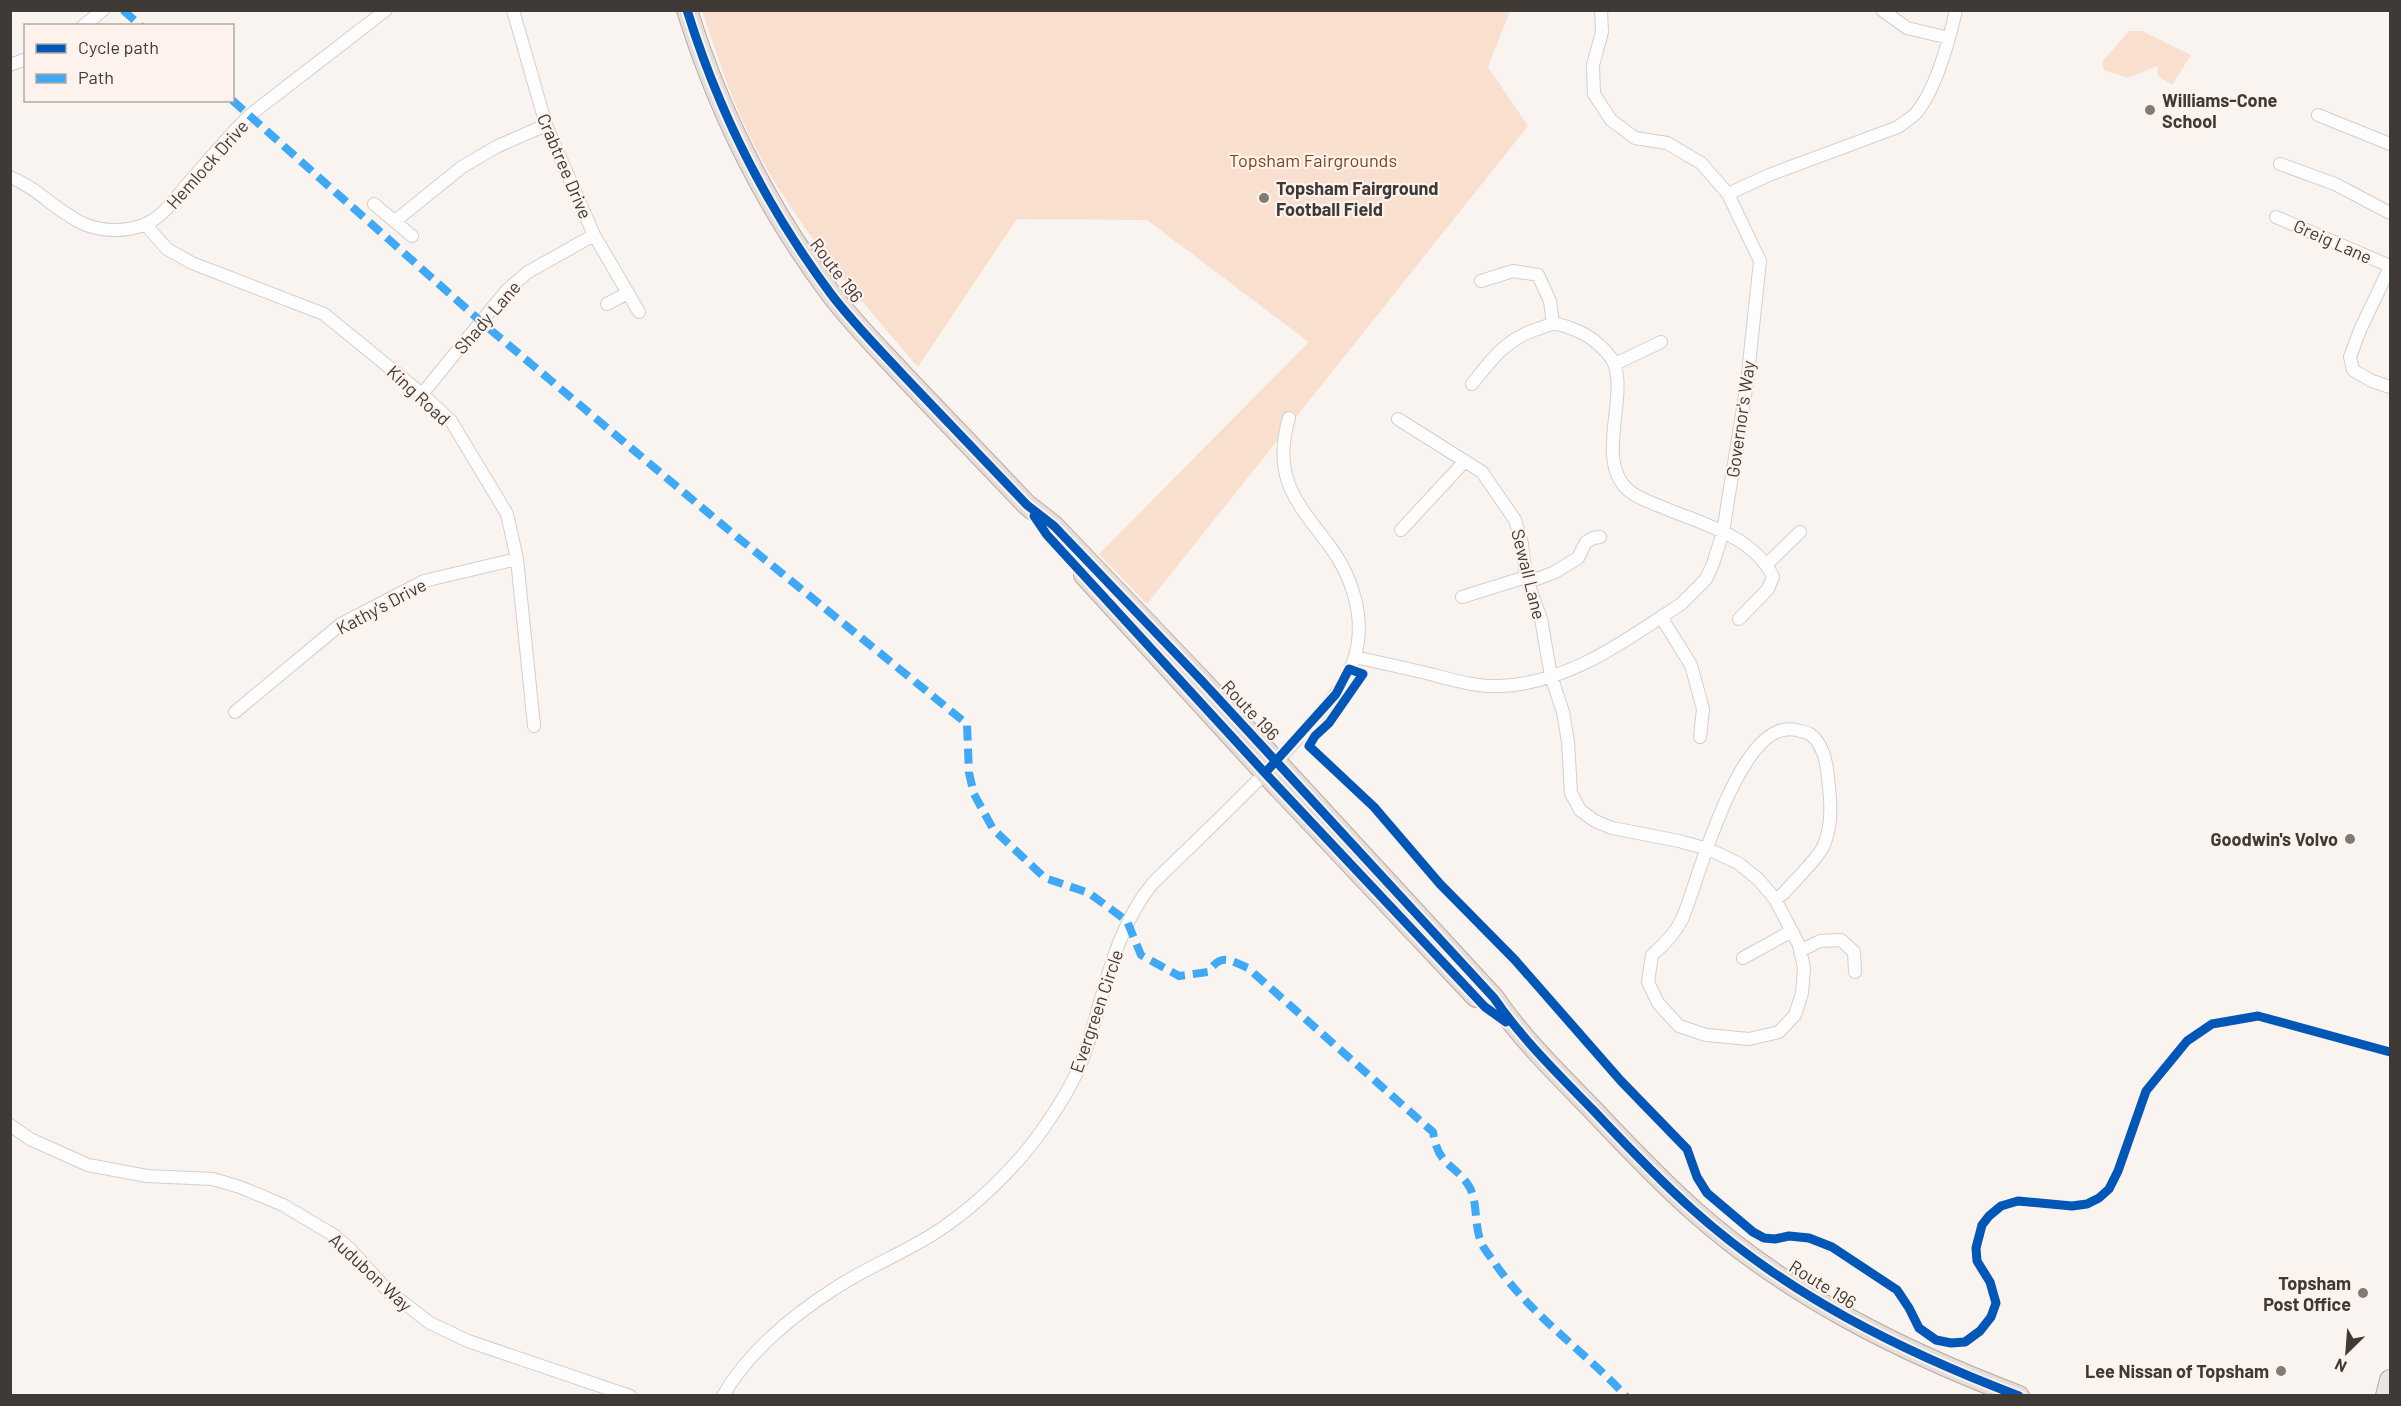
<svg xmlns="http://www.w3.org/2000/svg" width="2401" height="1406" font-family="Barlow,sans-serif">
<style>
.green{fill:#f8dfce}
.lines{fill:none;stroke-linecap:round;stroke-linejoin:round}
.minor-casing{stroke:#d4cfcb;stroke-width:14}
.primary-casing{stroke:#b7aba4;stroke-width:22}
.trunk-casing{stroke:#b7aba4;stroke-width:22}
.minor{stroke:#fefdfd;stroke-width:12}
.primary{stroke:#ece6e2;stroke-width:20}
.trunk{stroke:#e6deda;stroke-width:20}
.quiet{stroke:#3fa9f5;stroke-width:8;stroke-dasharray:15 8;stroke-linecap:butt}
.cycleway-casing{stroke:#fdf3ec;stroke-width:13}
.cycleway{stroke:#0057b8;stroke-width:9}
.poi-dot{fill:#817b77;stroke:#fdf3ec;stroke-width:2}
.labels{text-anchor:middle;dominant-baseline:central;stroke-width:4.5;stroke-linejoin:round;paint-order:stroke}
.poi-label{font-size:18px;font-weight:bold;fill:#403a36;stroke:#fdf3ec;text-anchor:end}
.park-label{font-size:18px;fill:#7d451b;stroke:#fdf3ec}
.street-label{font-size:18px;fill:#403a36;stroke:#fdf3ec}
</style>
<rect width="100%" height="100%" fill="#f9f4f0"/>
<path class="green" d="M702,11H1510L1488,67L1528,126L1147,604L1099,554L1309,342L1147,220L1017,219L918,367C858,297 795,226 753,143C732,101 717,55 702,11Z
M2129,31H2142L2191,55L2172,85L2158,76L2157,66L2128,78L2104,70L2102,62Z"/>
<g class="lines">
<g class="minor-casing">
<path id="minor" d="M513,10L546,125L594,235L639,312
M1601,10L1602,32L1593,65L1594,94L1611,120L1635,138L1667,143L1701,163L1728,194
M1882,10L1907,28L1949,38
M83,26L103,10
M10,65L26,59
M2318,115L2390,144
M2280,164L2335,184L2390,213
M10,177C38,188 57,212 84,224C102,232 128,232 146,224C163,216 174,200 186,186C207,162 227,137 250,115L386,10
M374,204L412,236
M2276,217L2390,266
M395,221L462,167L498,146L546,125
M145,224L167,249L192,263L324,314L422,394L451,421L507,514L517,559L534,726
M2390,267L2360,330L2350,357L2353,370L2372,381L2390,387
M1481,281L1513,271L1538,275L1550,301L1553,324
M607,304L628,293
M1615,364L1661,342
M1472,384C1492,359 1505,340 1537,329C1542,328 1549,324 1554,324C1564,324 1575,330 1584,334C1594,339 1612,355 1615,366C1626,402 1596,461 1628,490C1637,498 1652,503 1664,508C1701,523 1755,537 1773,577L1768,589L1739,619
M422,394L507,290L528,272L594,235
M1398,419L1482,472L1515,520L1522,544L1526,577L1541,619L1551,676L1563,712L1568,742L1571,793L1580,810L1595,821L1612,828L1679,841L1708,849L1738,863L1758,879L1775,899L1799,945L1804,968L1802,993L1795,1015L1779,1032L1749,1039L1706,1035L1679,1026L1658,1003L1648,982L1652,955C1665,944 1676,933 1683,917C1699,878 1740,716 1796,730C1800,731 1806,732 1810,734C1821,742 1825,756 1827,769C1830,795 1834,820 1824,845C1818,859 1793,882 1783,894L1775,899
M1401,530L1465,461
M1767,564L1800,532
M1462,597L1526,577L1537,579L1555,572L1578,558L1586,542L1593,538L1600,537
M1661,617L1691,665L1703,709L1700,737
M1355,657C1377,662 1400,667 1422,672C1447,678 1473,687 1499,686C1568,684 1626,640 1681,604L1706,579L1713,564L1723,532L1747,383L1760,261L1728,194L1769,175L1898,127C1904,122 1912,118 1917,112C1937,87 1949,41 1956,10
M235,712L341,624L424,581L517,559
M1800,951L1820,941L1841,940L1854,952L1855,972
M1743,958L1792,931
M10,1125L30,1139L88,1165L147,1176L213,1179L240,1187L283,1205L335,1236L350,1249L387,1290L430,1323L468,1341L630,1396
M723,1396C747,1353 793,1315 834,1289C864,1269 899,1255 930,1236C961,1217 988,1193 1013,1166C1037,1141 1073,1088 1084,1055C1104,997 1113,931 1153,883C1202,835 1252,789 1298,738C1319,714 1346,688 1355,656C1366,617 1352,576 1329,545C1295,501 1272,476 1289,418"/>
</g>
<g class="primary-casing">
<path id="primary" d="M2386,1396L2390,1380"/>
</g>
<g class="trunk-casing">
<path id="trunk" d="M687,10C719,113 767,208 831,294C853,323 879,349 904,376C945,419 986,462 1027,505L1054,526L1202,681L1494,998C1522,1039 1558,1074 1593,1110C1625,1144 1658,1179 1693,1210C1788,1295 1901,1351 2019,1396
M1084,575L1265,773L1476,997"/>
</g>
<use href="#minor" class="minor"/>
<use href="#primary" class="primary"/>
<use href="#trunk" class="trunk"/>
<path class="quiet" d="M123,10L141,26
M232,100L486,326L725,527L967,724L969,773L974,794L993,829L1045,878L1089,893L1127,921L1141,955L1179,976L1208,972C1222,953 1229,960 1248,968L1433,1132C1438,1168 1457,1164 1470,1188C1478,1204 1474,1225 1481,1242C1484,1250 1492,1258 1496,1265C1532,1316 1584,1351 1626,1396"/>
<g class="cycleway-casing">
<path id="cycleway" d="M687,10C719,113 767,208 831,294C853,323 879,349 904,376C945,419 986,462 1027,505L1054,526L1202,681L1494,998C1522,1039 1558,1074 1593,1110C1625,1144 1658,1179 1693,1210C1788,1295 1901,1351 2019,1396
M1034,516L1047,535L1265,773L1485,1007L1506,1022
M1265,773L1336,694L1349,669L1363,674L1329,723L1315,736L1309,746L1374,807L1440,884L1515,960L1621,1081L1687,1149L1697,1177L1707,1193L1753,1232L1764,1238L1775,1239L1789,1236L1809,1238L1832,1247L1897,1290L1909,1308L1919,1328L1936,1340L1951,1343L1965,1342L1980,1331L1991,1317L1996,1303L1990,1282L1977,1261L1976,1248L1982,1225L1989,1216L2001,1206L2018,1201L2072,1206L2087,1204L2099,1198L2109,1189L2118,1171L2146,1091L2187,1041L2212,1024L2258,1016L2390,1052"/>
</g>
<use href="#cycleway" class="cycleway"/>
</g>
<g class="poi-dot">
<circle cx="2150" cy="110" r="6"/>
<circle cx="1264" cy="198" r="6"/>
<circle cx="2350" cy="839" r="6"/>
<circle cx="2363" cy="1293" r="6"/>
<circle cx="2281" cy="1371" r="6"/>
</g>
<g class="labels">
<g class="poi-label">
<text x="2162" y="100" text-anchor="start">Williams-Cone<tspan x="2162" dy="21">School</tspan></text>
<text x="1276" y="188" text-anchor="start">Topsham Fairground<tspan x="1276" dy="21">Football Field</tspan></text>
<text x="2338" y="839">Goodwin's Volvo</text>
<text x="2351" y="1283">Topsham<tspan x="2351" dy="21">Post Office</tspan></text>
<text x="2269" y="1371">Lee Nissan of Topsham</text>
</g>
<g class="park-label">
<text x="1313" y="160">Topsham Fairgrounds</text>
</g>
<g class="street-label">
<text transform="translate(207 164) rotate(-48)">Hemlock Drive</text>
<text transform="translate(565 166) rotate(67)">Crabtree Drive</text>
<text transform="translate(2333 241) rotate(24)">Greig Lane</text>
<text transform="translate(837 270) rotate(53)">Route 196</text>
<text transform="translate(487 317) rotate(-49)">Shady Lane</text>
<text transform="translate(419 395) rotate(43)">King Road</text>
<text transform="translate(1740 419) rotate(-82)">Governor's Way</text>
<text transform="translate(1529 574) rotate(76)">Sewall Lane</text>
<text transform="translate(381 606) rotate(-28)">Kathy's Drive</text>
<text transform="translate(1251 710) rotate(47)">Route 196</text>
<text transform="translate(1096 1011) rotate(-71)">Evergreen Circle</text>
<text transform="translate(371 1272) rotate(43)">Audubon Way</text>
<text transform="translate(1823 1284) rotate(32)">Route 196</text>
</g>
</g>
<rect width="2401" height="1406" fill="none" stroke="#403a36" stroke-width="24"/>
<rect x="24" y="24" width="210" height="78" fill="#fdf3ec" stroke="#b1a9a3" stroke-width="1.5"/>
<rect x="36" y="44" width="30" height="9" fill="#0057b8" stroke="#b1a9a3" stroke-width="1.5"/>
<text x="78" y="54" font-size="18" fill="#403a36">Cycle path</text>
<rect x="36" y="74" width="30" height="9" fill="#3fa9f5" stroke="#b1a9a3" stroke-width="1.5"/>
<text x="78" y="84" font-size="18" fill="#403a36">Path</text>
<g transform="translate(2347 1352) rotate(205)" stroke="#fdf3ec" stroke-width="4.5" paint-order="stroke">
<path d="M0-4.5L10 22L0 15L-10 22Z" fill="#403a36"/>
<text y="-9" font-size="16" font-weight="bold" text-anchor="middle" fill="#403a36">N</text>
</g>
</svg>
